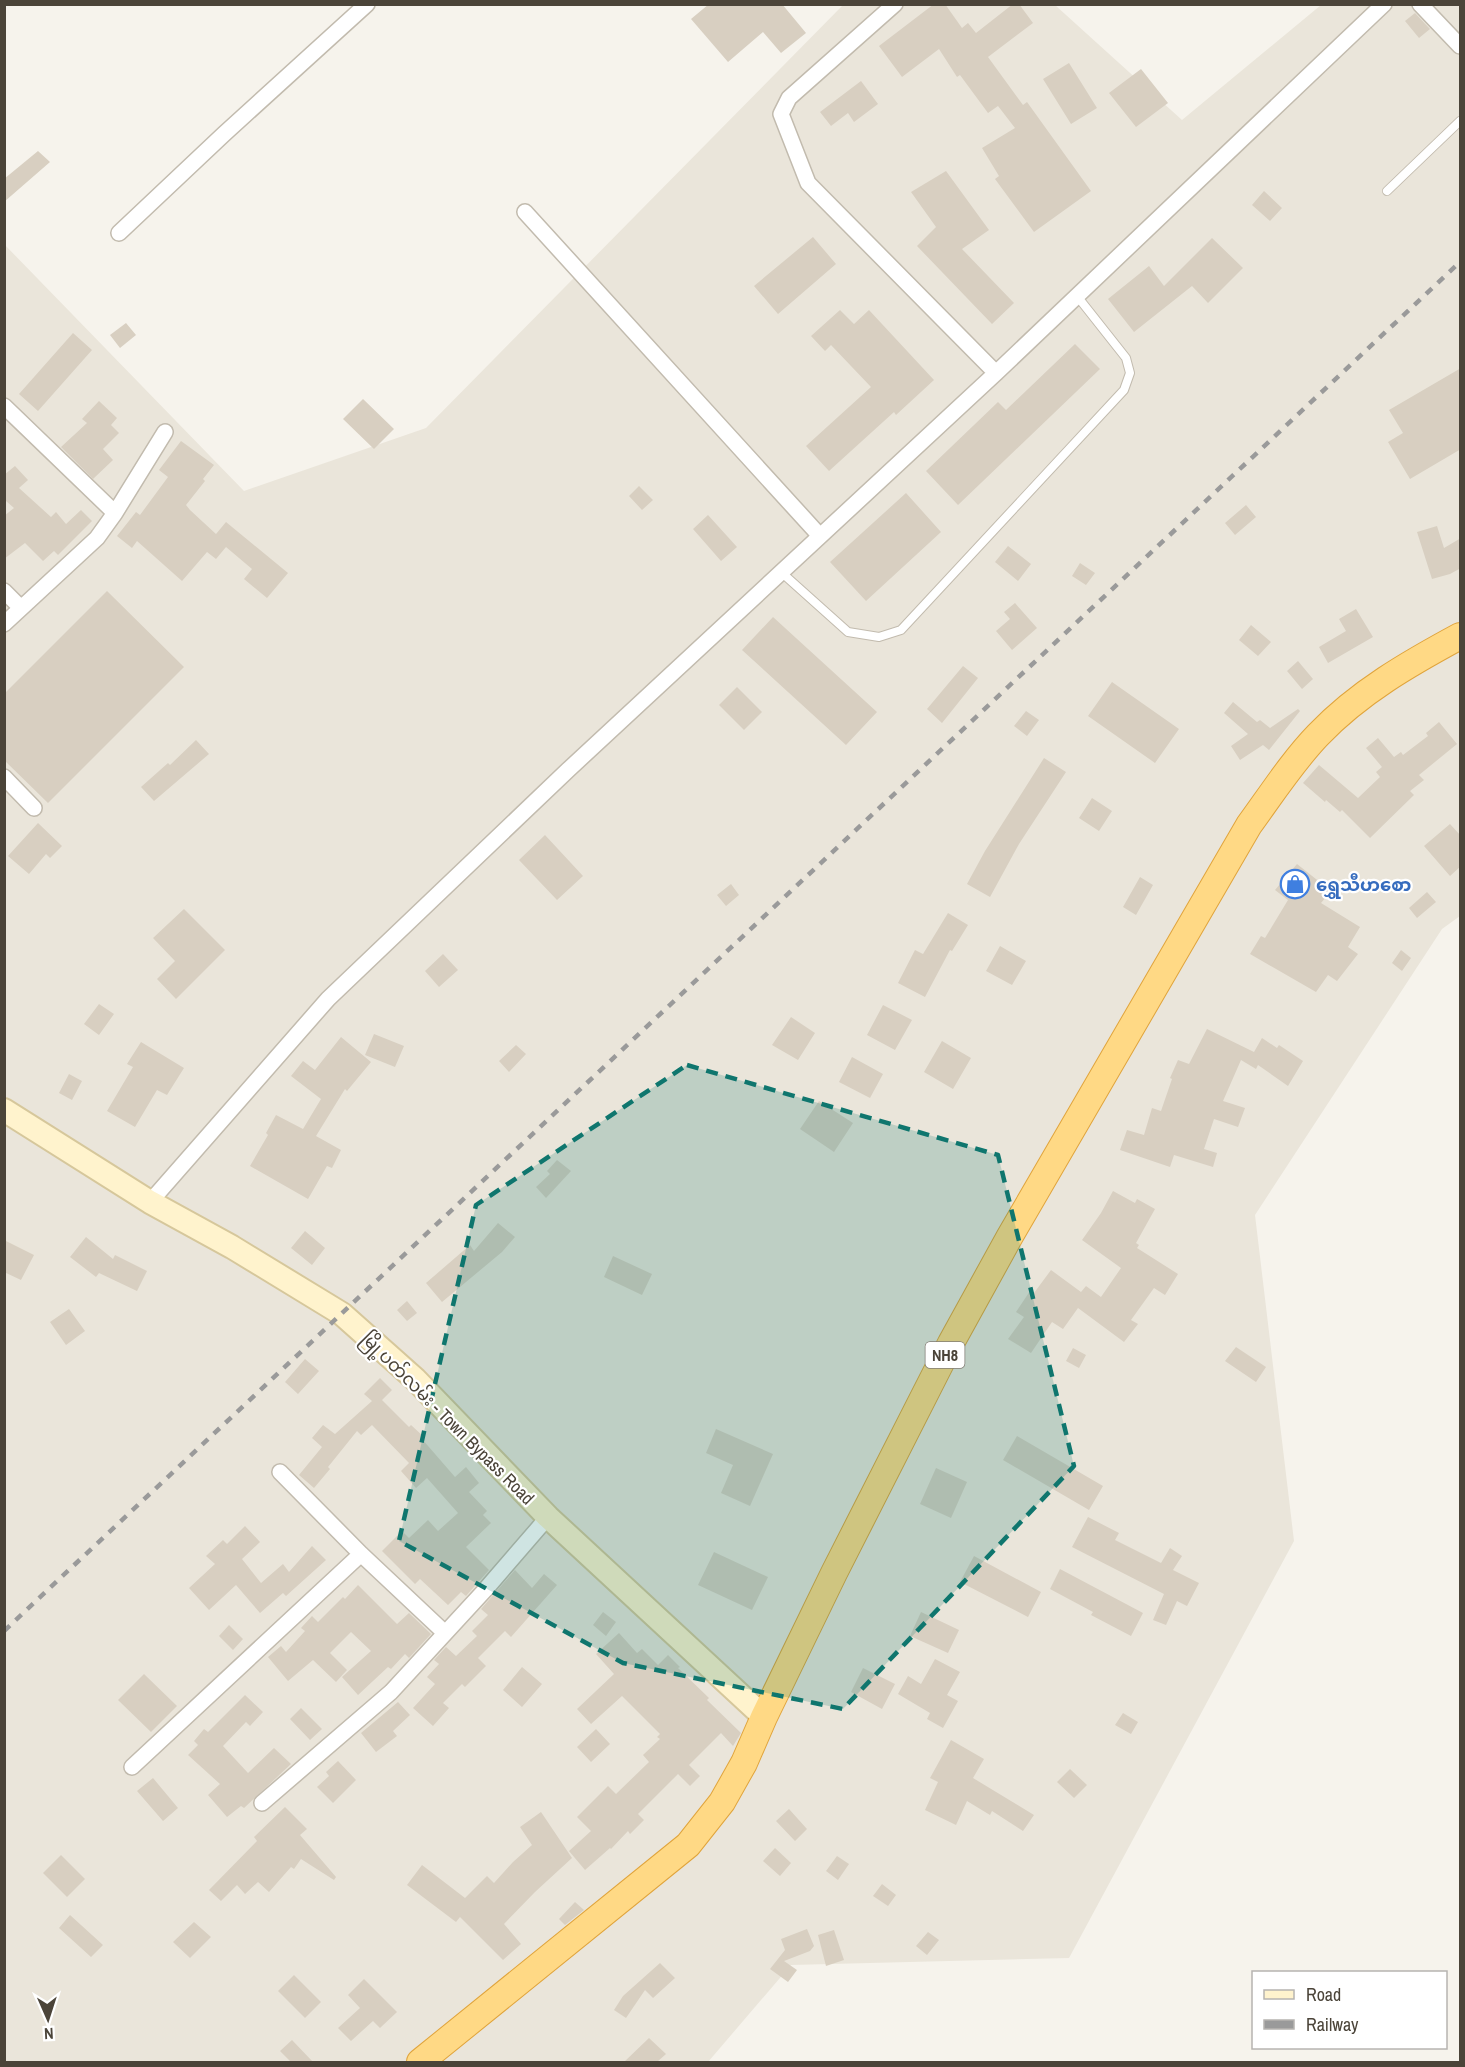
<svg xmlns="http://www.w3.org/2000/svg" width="1465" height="2067" font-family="'Archivo Narrow','Noto Sans Myanmar',sans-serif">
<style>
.residential{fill:#eae5da}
.building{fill:#d8cfc1}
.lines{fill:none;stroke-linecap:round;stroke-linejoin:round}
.service-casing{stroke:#c2bbae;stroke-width:10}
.minor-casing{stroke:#c2bbae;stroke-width:18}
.secondary-casing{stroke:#d6c79b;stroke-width:26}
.trunk-casing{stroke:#e0a43c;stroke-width:28}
.service{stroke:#fff;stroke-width:8}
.minor{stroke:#fff;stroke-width:15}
.secondary{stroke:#fff3cd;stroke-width:22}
.trunk{stroke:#ffd985;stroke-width:26}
.rail{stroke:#9a9a9a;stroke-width:4.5;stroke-dasharray:8 8;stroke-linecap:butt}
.marked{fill:#0f766e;fill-opacity:0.2;stroke:#0f766e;stroke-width:4.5;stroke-dasharray:12 8;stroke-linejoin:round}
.labels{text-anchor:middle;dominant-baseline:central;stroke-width:4.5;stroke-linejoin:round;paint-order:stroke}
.shield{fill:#fff;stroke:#817c74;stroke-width:1.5}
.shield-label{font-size:16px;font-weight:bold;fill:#4b4439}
.shop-label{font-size:18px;font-weight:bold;fill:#366cbe;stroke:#fff;text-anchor:start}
.street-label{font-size:18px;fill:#4b4439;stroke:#fff}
</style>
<rect width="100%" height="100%" fill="#f6f3ec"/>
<path class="residential" d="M843,5H1055L1182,120L1321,5H1460V916L1442,929L1255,1215L1294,1541L1069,1958L791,1965L708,2062H5L4,244L244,491L426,428Z"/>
<path class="building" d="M709,4H782L806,33L781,53L763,32L728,62L691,19Z
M934,4H945L962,28L968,23L976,33L1013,4H1019L1033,23L988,57L1023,105L1027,102L1091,191L1034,232L995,179L999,176L982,148L1015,128L998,106L988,113L960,75L957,77L939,49L902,77L879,46Z
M1415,13L1430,29L1419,38L1405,21Z
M1069,63L1097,108L1071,124L1043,79Z
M1141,69L1168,103L1136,127L1109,93Z
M861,81L878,104L854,122L848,113L831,126L820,112Z
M38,151L50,162L4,202V179Z
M946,171L989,230L962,249L1014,303L992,324L917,246L936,227L911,192Z
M1264,191L1282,208L1270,221L1252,205Z
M813,237L836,264L778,314L754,286Z
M1212,238L1243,268L1208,303L1192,286L1134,332L1108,299L1149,266L1164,286Z
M840,310L854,324L869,310L934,380L896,415L894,412L829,471L806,446L871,387L831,345L825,351L811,336Z
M126,323L136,335L120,348L110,335Z
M73,333L92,350L38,411L19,394Z
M1075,344L1100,369L958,505L926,471L998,402L1006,410Z
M1461,368V449L1410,479L1388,442L1403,433L1389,410Z
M363,399L394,429L374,449L343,419Z
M99,401L117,418L111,425L119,433L103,449L113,460L93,479L61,447L87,423L82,419Z
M181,441L214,465L203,479L205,481L186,505L190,510L216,534L226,522L288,573L267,598L244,579L252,569L226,547L216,559L207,552L182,581L137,541L132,548L117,536L136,512L140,515L168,477L159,470Z
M15,466L28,480L19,488L51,517L56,512L66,524L81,510L92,521L58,555L54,551L43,561L25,543L4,559V516L14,508L6,501L4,503V475Z
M639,486L653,500L642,510L629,496Z
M906,493L941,532L866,601L830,562Z
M1246,505L1256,517L1235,535L1225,523Z
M708,515L737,547L721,561L693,529Z
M1437,526L1444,548L1461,538V568L1450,574L1432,579L1417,532Z
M1008,546L1031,564L1018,581L995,562Z
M1080,563L1095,573L1086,585L1072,576Z
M107,591L184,667L48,803L4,760V694Z
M1015,603L1037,628L1012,650L996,631L1010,619L1004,612Z
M1356,609L1373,637L1328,663L1319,647L1346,631L1339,619Z
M773,617L877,712L846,745L742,650Z
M1251,625L1271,642L1258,656L1239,640Z
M1298,661L1313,679L1302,689L1287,671Z
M963,666L978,678L942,723L927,709Z
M1112,682L1179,729L1155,763L1088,716Z
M737,687L762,712L744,730L719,705Z
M1233,702L1257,722L1260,720L1270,728L1298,709L1300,711L1269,750L1263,745L1240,760L1231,746L1248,734L1224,713Z
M1026,711L1039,720L1027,736L1014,726Z
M1439,722L1457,744L1419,775L1424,780L1410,791L1414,795L1370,838L1342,810L1340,812L1326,800L1325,802L1303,783L1319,765L1358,798L1380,777L1376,772L1382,767L1366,748L1378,738L1394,757L1401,752L1403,755L1428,736L1426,733Z
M196,740L209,754L154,801L141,787L168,763L170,765Z
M1044,758L1066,772L1019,844L990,897L967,884L985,851Z
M1092,798L1112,811L1099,831L1079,818Z
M38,823L62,846L50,858L46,854L29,874L8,856Z
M1450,824L1461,836V866L1450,876L1424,846Z
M545,835L583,876L557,900L519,860Z
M1297,864L1331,891L1321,903L1360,927L1348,947L1358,954L1337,981L1328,975L1316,992L1250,954L1261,936L1265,938L1288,900L1275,890Z
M1140,877L1153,885L1136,915L1123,907Z
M731,884L739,895L726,906L717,895Z
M1427,892L1436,902L1417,918L1409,908Z
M184,909L225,950L176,999L157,979L175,961L153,938Z
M948,913L968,925L952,951L950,950L925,997L898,983L915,950L923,954Z
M1000,946L1026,961L1012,985L986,971Z
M1401,950L1411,958L1402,971L1392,963Z
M443,954L458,970L439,987L425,971Z
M99,1004L114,1014L99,1035L84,1024Z
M883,1005L912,1020L895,1050L867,1035Z
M791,1017L815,1033L798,1060L772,1045Z
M1207,1029L1254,1052L1262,1038L1277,1048L1279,1045L1303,1061L1288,1086L1258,1065L1256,1069L1241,1060L1223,1101L1245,1108L1238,1127L1214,1119L1204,1149L1217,1153L1213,1167L1174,1155L1170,1167L1120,1150L1127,1130L1144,1135L1152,1108L1161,1111L1172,1079L1170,1078L1178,1060L1189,1064Z
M374,1034L404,1046L395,1067L365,1055Z
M341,1037L371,1062L347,1091L345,1089L316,1136L341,1150L332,1168L327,1166L308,1199L250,1166L268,1135L266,1133L276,1115L303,1129L321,1099L291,1076L303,1061L315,1070Z
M942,1041L971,1058L953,1089L924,1072Z
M141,1042L184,1068L167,1095L157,1090L135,1127L107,1111L133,1067L127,1064Z
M516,1045L526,1054L509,1072L499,1061Z
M852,1057L883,1074L870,1098L839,1082Z
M69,1074L82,1081L72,1100L59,1093Z
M819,1101L853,1123L834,1152L800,1129Z
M557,1160L571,1171L546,1198L536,1187L550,1174L547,1171Z
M1113,1191L1135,1203L1137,1199L1155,1209L1136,1243L1139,1245L1137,1248L1178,1274L1165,1295L1154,1288L1131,1320L1138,1324L1124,1342L1078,1308L1063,1329L1052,1322L1031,1353L1008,1339L1024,1317L1016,1312L1030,1291L1034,1293L1051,1270L1081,1292L1086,1286L1101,1297L1121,1268L1082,1240L1101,1213Z
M498,1223L515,1237L502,1252L442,1302L426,1283L470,1245L474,1251Z
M305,1231L325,1248L312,1265L291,1248Z
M86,1237L113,1259L115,1255L147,1271L137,1291L99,1273L96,1277L70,1257Z
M4,1240L34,1255L21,1280L4,1272Z
M613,1256L652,1274L642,1295L604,1277Z
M407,1301L417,1313L407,1321L397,1310Z
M69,1309L85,1331L66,1345L50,1322Z
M1236,1347L1266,1367L1256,1382L1225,1361Z
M1073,1348L1086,1355L1079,1368L1066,1361Z
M305,1359L319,1371L298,1394L285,1382Z
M380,1378L392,1390L382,1400L409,1427L411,1425L424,1437L422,1439L455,1477L466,1467L479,1483L469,1492L487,1511L483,1515L491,1523L466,1547L489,1570L466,1596L461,1592L448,1605L420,1579L415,1584L382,1551L402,1531L409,1538L428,1520L438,1531L458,1513L427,1478L416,1488L401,1471L409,1463L372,1425L361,1435L357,1431L328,1467L330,1469L314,1488L299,1475L322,1447L312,1438L323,1425L335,1434L372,1401L364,1394Z
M716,1429L773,1454L750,1506L721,1493L733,1465L706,1453Z
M1017,1436L1103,1486L1089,1510L1003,1460Z
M936,1468L967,1482L951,1518L920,1504Z
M1088,1517L1119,1533L1115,1540L1161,1563L1170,1548L1182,1556L1173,1570L1199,1583L1187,1606L1177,1601L1166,1625L1153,1620L1164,1594L1072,1547Z
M245,1526L260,1542L242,1559L261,1583L283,1564L289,1572L312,1546L326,1560L286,1596L283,1593L260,1613L236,1585L209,1610L189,1588L215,1564L206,1556L223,1540L227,1544Z
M714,1552L768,1577L752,1610L698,1585Z
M974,1556L1041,1592L1028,1617L960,1582Z
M1060,1569L1143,1613L1131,1636L1091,1615L1093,1612L1050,1589Z
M515,1570L532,1588L544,1574L557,1585L511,1637L505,1631L478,1658L486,1666L465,1687L462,1684L443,1703L449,1708L433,1726L413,1708L435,1684L427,1677L439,1664L434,1660L446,1647L456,1656L477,1636L472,1631L488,1615L481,1609Z
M358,1585L397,1624L409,1613L431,1634L409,1658L405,1654L391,1669L388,1667L358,1695L342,1677L371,1651L351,1632L330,1653L347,1670L336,1682L313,1660L288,1681L268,1657L281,1646L286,1652L305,1631L301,1628L312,1616L318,1622L343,1597L345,1599Z
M603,1612L616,1622L606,1636L593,1625Z
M921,1612L959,1630L948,1653L910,1636Z
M229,1625L243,1639L233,1650L219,1636Z
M619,1633L637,1653L642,1649L658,1665L668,1655L680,1667L678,1668L709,1698L707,1700L741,1733L733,1746L721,1733L689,1765L700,1776L690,1786L678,1774L638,1814L644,1820L630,1834L628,1831L611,1849L610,1848L585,1870L569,1851L591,1831L577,1817L608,1786L616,1794L649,1762L643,1755L660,1739L657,1737L660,1734L622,1696L591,1724L577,1709L614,1674L596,1654Z
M935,1659L960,1672L947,1695L958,1701L943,1728L927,1719L930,1713L898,1694L908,1676L921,1684Z
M522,1667L542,1684L522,1707L503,1690Z
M863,1668L895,1684L882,1709L851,1692Z
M144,1674L177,1706L151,1732L118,1700Z
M245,1695L263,1712L250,1726L246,1722L223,1746L248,1773L274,1748L291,1764L244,1808L241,1806L227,1817L208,1795L220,1784L188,1755L198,1745L194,1741L204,1729L208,1732Z
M398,1702L410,1715L393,1731L397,1736L376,1752L361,1733Z
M301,1708L322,1729L310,1740L290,1719Z
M1123,1713L1138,1722L1131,1734L1115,1725Z
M596,1729L610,1744L591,1762L577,1747Z
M951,1740L984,1759L973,1778L1034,1815L1023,1831L992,1811L990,1815L967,1801L956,1825L925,1810L938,1782L930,1778Z
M338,1761L356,1780L333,1803L317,1787L329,1776L326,1772Z
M1070,1769L1087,1785L1074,1798L1057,1782Z
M153,1778L178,1808L163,1821L137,1791Z
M285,1807L307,1829L300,1835L336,1877L334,1880L301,1859L294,1869L291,1867L269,1892L258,1882L245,1894L237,1885L221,1901L209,1890L257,1841L254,1837Z
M789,1809L807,1829L795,1841L776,1821Z
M541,1812L572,1858L535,1892L504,1924L521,1944L503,1960L460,1917L456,1922L407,1885L422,1865L465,1898L487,1876L494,1883L513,1862L532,1845L520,1827Z
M775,1848L791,1863L780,1876L763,1861Z
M61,1855L85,1879L67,1897L43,1873Z
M837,1856L849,1864L838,1880L826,1871Z
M882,1884L896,1895L888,1906L873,1896Z
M575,1902L584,1910L565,1925L559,1919Z
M70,1915L103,1945L91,1957L59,1928Z
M194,1922L211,1937L190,1958L173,1942Z
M807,1929L814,1946L810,1951L784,1961L797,1970L788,1982L770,1969L785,1950L781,1939Z
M834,1930L844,1960L826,1966L818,1935Z
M928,1932L939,1940L927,1955L916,1946Z
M660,1963L675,1978L653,1998L645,1990L626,2018L614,2010L623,1996Z
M294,1975L321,2002L305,2018L278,1991Z
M364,1979L397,2012L380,2028L373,2021L351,2041L338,2028L360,2008L348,1995Z
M649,2038L666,2054L657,2062H624Z
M292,2040L313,2062H291L280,2051Z"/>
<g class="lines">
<g class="service-casing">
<path id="service" d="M1387,191L1460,121
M781,572L848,632L879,637L901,630L1124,390L1130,373L1126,358L1077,296"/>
</g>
<g class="minor-casing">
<path id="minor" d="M895,4L789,98L781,114L808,183L996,373
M1420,4L1460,46
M525,212L820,536
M119,233L224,134L367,4
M4,406L115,513
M4,591L21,608
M4,624L97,538L115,513L165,432
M4,777L34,808
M150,1202L328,999L568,770L996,373L1384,4
M280,1472L361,1554L445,1633
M132,1767L361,1554
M262,1803L391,1692L485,1590L548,1517"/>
</g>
<g class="secondary-casing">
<path id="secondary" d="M4,1110L150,1202L232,1247L342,1314L415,1379L548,1517L764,1717"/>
</g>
<g class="trunk-casing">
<path id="trunk" d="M420,2062L688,1845L722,1802L744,1763L764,1717L834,1573L951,1343L1010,1236L1249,825C1271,795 1292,762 1318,735C1359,692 1410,663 1460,636"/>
</g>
<use href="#service" class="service"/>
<use href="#minor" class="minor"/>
<use href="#secondary" class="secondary"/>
<use href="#trunk" class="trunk"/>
<path class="rail" d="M4,1631L1460,262"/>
</g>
<path class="marked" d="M687,1065L998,1155L1074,1466L843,1709L623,1663L399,1541L476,1205Z"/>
<defs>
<g id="shop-ring" transform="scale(1.5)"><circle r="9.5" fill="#fff" stroke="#3f7fe0" stroke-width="1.5"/><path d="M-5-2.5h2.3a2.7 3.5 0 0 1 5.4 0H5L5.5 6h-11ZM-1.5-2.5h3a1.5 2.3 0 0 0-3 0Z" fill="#3f7fe0"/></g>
</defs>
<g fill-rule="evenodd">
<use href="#shop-ring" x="1295" y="884"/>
</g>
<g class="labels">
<rect class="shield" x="925.5" y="1342" width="39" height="26" rx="4.5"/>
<g class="shield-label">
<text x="945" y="1355">NH8</text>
</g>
<g class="shop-label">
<text x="1316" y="884">ရွှေသီဟစော</text>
</g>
<g class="street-label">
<text transform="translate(448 1418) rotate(45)">မြို့ပတ်လမ်း - Town Bypass Road</text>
</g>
</g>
<rect width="1465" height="2067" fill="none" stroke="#4b4439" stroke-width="12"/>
<rect x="1252" y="1971" width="195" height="78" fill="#ffffff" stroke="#b7b4b0" stroke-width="1.5"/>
<rect x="1264" y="1990" width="30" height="9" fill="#fff3cd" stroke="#b7b4b0" stroke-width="1.5"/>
<text x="1306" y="2001" font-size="18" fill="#4b4439">Road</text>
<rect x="1264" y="2020" width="30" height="9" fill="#9a9a9a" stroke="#b7b4b0" stroke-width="1.5"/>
<text x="1306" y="2031" font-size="18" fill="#4b4439">Railway</text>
<g transform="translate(48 2019) rotate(177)" stroke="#ffffff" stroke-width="4.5" paint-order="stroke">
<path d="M0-4.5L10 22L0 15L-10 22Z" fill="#4b4439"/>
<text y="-9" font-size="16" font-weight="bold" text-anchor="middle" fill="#4b4439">N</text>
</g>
</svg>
